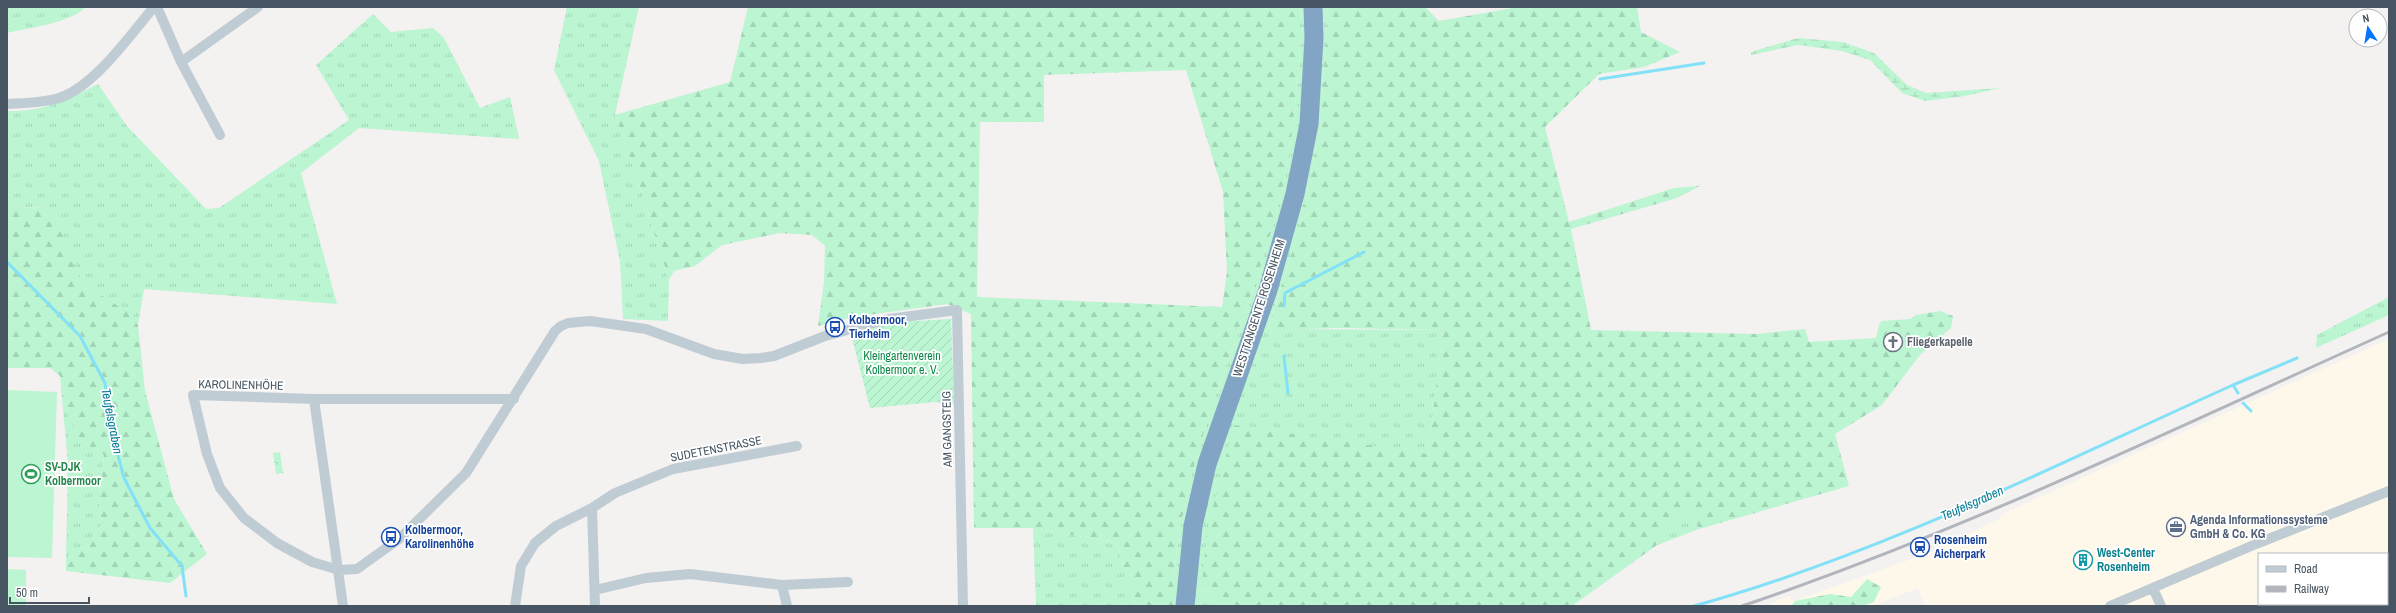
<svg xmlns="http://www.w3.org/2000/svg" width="2396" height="613" font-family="'Archivo Narrow',sans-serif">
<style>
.commercial{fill:#fef8ea;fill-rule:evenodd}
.grass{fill:url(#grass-tufts)}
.forest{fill:url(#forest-firs);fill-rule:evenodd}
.wetland{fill:url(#wetland-marsh)}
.park{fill:url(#park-crowns)}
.garden{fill:url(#garden-furrows)}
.pitch{fill:#bbf5d1}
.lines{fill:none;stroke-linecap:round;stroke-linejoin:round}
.stream{stroke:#83e1f7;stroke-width:3}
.street{stroke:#c0ccd4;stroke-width:10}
.highway{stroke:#83a5c5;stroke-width:19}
.rail{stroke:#b2b6bc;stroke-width:3}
.labels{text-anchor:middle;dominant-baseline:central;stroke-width:3.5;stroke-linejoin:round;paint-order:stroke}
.street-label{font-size:12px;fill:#465561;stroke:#fff}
.transit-label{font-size:12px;font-weight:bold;fill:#164399;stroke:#fff;text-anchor:start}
.worship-label{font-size:12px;font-weight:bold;fill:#5b616d;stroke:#fff;text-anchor:start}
.park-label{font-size:12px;fill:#0c8847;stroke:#fff}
.leisure-label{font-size:12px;font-weight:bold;fill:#27864d;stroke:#fff;text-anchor:start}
.service-label{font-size:12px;font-weight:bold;fill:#4e5e75;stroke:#fff;text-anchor:start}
.culture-label{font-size:12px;font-weight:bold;fill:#0d838f;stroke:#fff;text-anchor:start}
.water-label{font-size:13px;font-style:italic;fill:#037c98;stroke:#fff}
</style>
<defs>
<pattern id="grass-tufts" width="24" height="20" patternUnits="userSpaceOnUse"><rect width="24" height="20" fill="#bbf5d1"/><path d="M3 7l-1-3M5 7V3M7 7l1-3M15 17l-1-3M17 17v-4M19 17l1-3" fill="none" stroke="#a2d4b6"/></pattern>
<pattern id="forest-firs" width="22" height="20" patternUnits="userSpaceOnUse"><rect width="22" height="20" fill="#bbf5d1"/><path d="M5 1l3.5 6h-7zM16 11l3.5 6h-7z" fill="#a2d4b6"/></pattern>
<pattern id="wetland-marsh" width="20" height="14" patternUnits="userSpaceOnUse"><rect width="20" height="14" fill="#bbf5d1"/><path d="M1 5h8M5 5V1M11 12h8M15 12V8" fill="none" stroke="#a2d4b6"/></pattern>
<pattern id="park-crowns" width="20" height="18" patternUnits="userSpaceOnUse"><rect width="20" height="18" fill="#bbf5d1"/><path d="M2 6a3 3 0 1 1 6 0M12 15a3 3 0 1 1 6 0" fill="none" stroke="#a2d4b6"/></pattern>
<pattern id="garden-furrows" width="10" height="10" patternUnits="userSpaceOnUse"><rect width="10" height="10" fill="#bbf5d1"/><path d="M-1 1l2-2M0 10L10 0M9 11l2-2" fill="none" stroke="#a2d4b6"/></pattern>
</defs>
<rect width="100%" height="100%" fill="#f4f1f1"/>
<path class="commercial" d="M2389,339V606H1925L1918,588L1873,606H1765L1789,596L1794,601L1928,553L1999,519L2002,514ZM2259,554H2387V604H2259Z"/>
<path class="grass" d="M7,7H86C71,23 28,28 7,33Z
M567,7H639L615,115L637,177L669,280L668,321L623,319L620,261L599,161L554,70Z
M1300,7H1326L1327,21L1320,130L1300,226L1268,329L1443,330L1428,455L1234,426L1202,588L1220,606H1173C1174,470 1241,344 1276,214C1293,151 1297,88 1302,23Z
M373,14L391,32L433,28L444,38L480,108L510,97L519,139L359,128L301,173L337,304L144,289L138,325C123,305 99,301 84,284C67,265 61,231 54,207L11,208L7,187V111C43,112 67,100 98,84L127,126L206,209L219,208L349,120L316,65Z
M2389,297V315L2316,348L2317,335Z
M62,398L79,440L104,455L99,495L101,526L89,545L66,560L68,463Z
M1688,511L1699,529L1657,545L1651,536Z
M1033,528L1116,543L1134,600L1131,606H1036Z"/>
<path class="forest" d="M748,7H1300L1302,23C1297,88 1293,151 1276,214C1241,344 1174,470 1173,606H1131L1134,600L1116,543L1033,528H974L971,314L947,304L853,317L818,326L824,282L825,246L812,235L780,233L722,245L695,266L674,271L669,280L637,177L615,115L730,82ZM1186,70L1223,192L1227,272L1222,307L977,297L980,122H1044V75Z
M1326,7H1425L1439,21L1518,7H1637L1641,32L1680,52L1644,67L1599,74L1545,127L1569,222L1674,188L1700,186L1677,198L1571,229L1591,330L1757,334L1805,329L1809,342L1876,338L1879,325L1882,321L1910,319L1916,315L1940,311L1953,316L1951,328L1920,355L1882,405L1835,434L1849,486L1699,529L1688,511L1652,536L1657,545L1572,606H1220L1202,588L1207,530L1234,425L1428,454L1443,330L1340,328L1268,330L1300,226L1320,130L1327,21Z
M7,187L11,208L54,207L66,250L84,284L129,313L138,325L145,391L174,499L207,554L170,583L66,571V560L89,545L101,526L99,495L104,455L79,440L62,398L60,376L50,368H7Z
M1867,579L1881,587L1874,602L1862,606H1791L1795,601L1830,594L1851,597Z"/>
<path class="wetland" d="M1798,38L1843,42L1874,53L1907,85L1926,93L2001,88L1965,96L1925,101L1902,93L1870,60L1842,51L1798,45L1751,55V52Z"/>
<path class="park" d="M280,452L283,473L276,474L273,453Z"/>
<path class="garden" d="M951,319L954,404L935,402L870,408L851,334L897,322Z"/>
<path class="pitch" d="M7,390L57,392L52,558L7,557Z
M7,569L26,570V606H7Z"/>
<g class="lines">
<path class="stream" d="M1600,79L1704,63
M7,262L80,336L105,383L112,433L124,478L150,528L182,566L186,596
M1284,306L1285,293L1364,252
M1284,356L1288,393
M2233,385L2297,358
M2243,403L2251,411
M1694,606C1882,554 2057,464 2233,385L2238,393"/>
<path class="street" d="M157,7L181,62L220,135
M181,62L258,7
M7,104C24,103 43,103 59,98C94,87 130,35 154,7
M314,399L343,606
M514,399H314L193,395L207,454L220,488L244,518L277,543L312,562L339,570L357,569L399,539L466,473L555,331L561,326L568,323L590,321L646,329L714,354L743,359L761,358L774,356L825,336L889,319L957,310L963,606
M592,508L595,606
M782,585L848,582
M2153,588L2161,606
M595,590L646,578L690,574L782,585L787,606
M515,606L521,566L535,543L556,526L592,508L615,493L673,469L797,446
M2110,606L2256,544L2389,491"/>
<path class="highway" d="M1185,606L1193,526L1207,464L1268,290L1295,194L1309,124L1314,38L1313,7"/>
<path class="rail" d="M1742,606C1964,531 2176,428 2389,332"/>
</g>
<defs>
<g id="bus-ring" transform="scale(1)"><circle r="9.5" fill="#fff" stroke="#1a4fb4" stroke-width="1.5"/><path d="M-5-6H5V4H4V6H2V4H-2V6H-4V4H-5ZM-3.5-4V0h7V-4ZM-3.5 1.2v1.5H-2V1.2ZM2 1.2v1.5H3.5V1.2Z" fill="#1a4fb4"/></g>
<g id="church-ring" transform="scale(1)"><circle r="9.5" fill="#fff" stroke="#6b7280" stroke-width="1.5"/><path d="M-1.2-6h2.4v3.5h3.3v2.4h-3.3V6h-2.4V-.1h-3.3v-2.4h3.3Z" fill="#6b7280"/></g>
<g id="stadium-ring" transform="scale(1)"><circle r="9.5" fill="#fff" stroke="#2e9e5b" stroke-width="1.5"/><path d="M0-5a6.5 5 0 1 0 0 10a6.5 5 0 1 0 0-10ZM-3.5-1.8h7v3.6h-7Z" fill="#2e9e5b"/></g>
<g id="office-ring" transform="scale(1)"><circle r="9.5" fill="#fff" stroke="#5c6f8a" stroke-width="1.5"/><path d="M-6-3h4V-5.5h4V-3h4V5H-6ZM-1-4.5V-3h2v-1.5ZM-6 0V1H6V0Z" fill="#5c6f8a"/></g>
<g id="station-ring" transform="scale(1)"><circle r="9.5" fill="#fff" stroke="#1a4fb4" stroke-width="1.5"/><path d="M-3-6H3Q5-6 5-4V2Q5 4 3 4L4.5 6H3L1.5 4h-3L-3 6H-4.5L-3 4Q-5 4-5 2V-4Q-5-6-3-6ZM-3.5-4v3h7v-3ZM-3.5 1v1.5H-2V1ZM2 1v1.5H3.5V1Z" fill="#1a4fb4"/></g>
<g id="building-ring" transform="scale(1)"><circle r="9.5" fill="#fff" stroke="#0f9aa8" stroke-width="1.5"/><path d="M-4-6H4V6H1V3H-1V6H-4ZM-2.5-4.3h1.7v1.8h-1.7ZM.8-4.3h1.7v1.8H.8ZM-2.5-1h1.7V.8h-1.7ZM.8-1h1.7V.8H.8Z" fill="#0f9aa8"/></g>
</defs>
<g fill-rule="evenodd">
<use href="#bus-ring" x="835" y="327"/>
<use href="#church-ring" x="1893" y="342"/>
<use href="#stadium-ring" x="31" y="474"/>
<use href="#office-ring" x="2176" y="527"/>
<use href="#bus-ring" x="391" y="537"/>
<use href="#station-ring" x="1920" y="547"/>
<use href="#building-ring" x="2083" y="560"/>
</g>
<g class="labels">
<g class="street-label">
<text transform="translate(1259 308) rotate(-72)">WESTTANGENTE ROSENHEIM</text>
<text transform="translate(241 385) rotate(1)">KAROLINENHÖHE</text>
<text transform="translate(947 429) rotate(-91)">AM GANGSTEIG</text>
<text transform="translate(716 449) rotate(-11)">SUDETENSTRASSE</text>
</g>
<g class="transit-label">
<text x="849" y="320">Kolbermoor,<tspan x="849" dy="14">Tierheim</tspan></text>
<text x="405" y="530">Kolbermoor,<tspan x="405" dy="14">Karolinenhöhe</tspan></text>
<text x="1934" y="540">Rosenheim<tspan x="1934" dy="14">Aicherpark</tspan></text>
</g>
<g class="worship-label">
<text x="1907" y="342">Fliegerkapelle</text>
</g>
<g class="park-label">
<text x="902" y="356">Kleingartenverein<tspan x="902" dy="14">Kolbermoor e. V.</tspan></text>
</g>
<g class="leisure-label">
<text x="45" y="467">SV-DJK<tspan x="45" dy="14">Kolbermoor</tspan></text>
</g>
<g class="service-label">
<text x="2190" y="520">Agenda Informationssysteme<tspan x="2190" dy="14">GmbH &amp; Co. KG</tspan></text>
</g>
<g class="culture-label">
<text x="2097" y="553">West-Center<tspan x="2097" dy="14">Rosenheim</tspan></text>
</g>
<g class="water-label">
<text transform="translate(112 421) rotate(79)">Teufelsgraben</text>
<text transform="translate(1972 503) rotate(-24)">Teufelsgraben</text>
</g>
</g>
<rect width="2396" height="613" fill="none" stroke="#465561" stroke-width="16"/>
<rect x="2258" y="553" width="130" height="52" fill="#ffffff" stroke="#b5bbc0"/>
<rect x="2266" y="566" width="20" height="6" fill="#c0ccd4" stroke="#b5bbc0"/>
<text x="2294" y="573" font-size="12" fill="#465561">Road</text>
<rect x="2266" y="586" width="20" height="6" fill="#b2b6bc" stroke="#b5bbc0"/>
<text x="2294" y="593" font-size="12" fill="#465561">Railway</text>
<g transform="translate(2368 28) rotate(348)"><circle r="19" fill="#ffffff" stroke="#b5bbc0"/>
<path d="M0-3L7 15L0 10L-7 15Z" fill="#0374fc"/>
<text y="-6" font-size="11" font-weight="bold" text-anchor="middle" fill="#465561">N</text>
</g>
<path d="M10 597v6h79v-6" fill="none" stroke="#465561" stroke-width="2"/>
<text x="16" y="597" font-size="12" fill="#465561" stroke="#ffffff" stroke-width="3" paint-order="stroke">50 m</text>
</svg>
